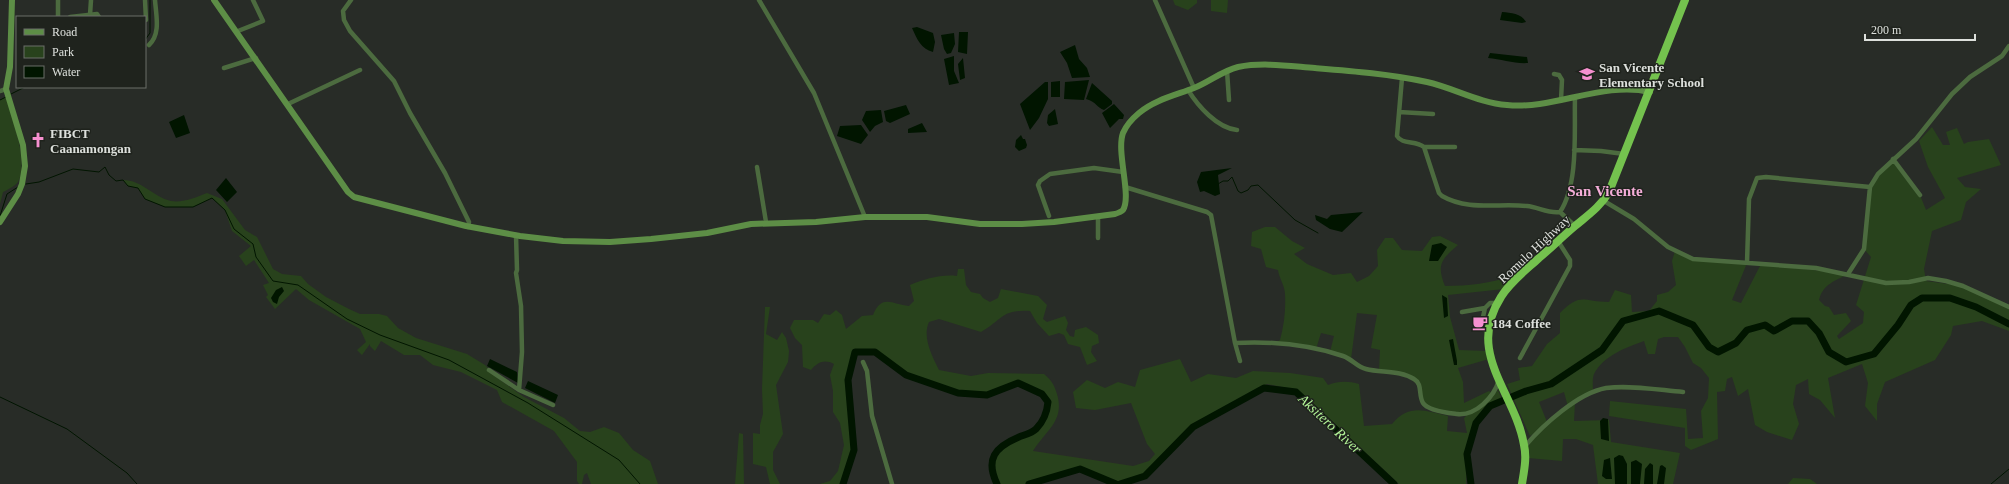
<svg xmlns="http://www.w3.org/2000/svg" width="2009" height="484" font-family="'Times New Roman',serif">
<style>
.green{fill:#28421c;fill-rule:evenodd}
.water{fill:#011500}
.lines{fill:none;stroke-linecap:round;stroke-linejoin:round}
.stream{stroke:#011500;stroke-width:1}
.river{stroke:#011500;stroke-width:7}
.street{stroke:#4c6b3f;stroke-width:4.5}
.secondary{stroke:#5d8e46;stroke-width:6}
.highway{stroke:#74c24e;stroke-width:8}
.labels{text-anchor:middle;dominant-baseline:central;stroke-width:3;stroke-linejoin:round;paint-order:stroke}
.poi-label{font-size:13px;font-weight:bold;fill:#dde0dc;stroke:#1f231d;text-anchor:start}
.street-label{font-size:13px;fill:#dde0dc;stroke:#1f231d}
.water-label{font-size:14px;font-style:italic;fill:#b5f899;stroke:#1f231d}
.quarter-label{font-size:15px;font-weight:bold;fill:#f4add8;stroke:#1f231d}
</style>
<rect width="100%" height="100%" fill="#282c27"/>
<path class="green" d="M1173,0H1197V3L1188,10L1175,5Z
M1211,0H1228L1227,13L1211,11Z
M6,97C12,118 29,161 18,182C15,186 7,190 3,192L0,204V100Z
M1932,127L1943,145H1950L1946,132L1957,128L1964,144L1968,142L1989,139L2001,165L1957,178L1965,187L1981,189L1966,202L1961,220L1932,231L1924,269L1926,281L1963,286L2009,307V331L1982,321L1953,326L1951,335L1935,360L1885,382L1877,404V421L1865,406L1868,383L1862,364L1828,378L1835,418L1820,400L1809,394L1808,379L1796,385L1793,404L1799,424L1792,440L1767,432L1755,425L1748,389L1738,396L1732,377L1727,379L1725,391L1717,392L1718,439L1691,450L1685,446V428L1609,416L1610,401L1686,409L1688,439L1703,438L1701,411L1708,398L1709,378L1701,368L1693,363L1685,347L1678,337H1664L1658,339L1655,354H1648L1644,341C1627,347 1603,356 1594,374C1592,379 1593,387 1593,393L1575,402L1574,421L1609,420L1611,442L1680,453L1673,484H1598L1593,445L1576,439H1563L1562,461L1528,458V442L1536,432L1530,436L1507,384L1520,380L1518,368L1532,366L1547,344L1560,333V313C1581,292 1582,302 1609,302L1615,290L1631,295L1632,312L1649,311L1657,301V295L1668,292L1676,285L1672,261L1675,251L1693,259L1747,263L1732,300L1741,303L1761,264L1848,274C1835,281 1823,284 1819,300L1825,306L1829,307L1834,315L1846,313L1851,321L1837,336L1839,339L1863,323L1864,312L1856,305L1871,257L1864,249L1872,185L1893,159L1920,195L1926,210L1945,198L1928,167L1919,141ZM1564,392L1568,407L1547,422L1539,402Z
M123,180C142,180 153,197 171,201C183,203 197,197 207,193L222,199L245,230L257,237L273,269L282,274L301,276L308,284L326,297L349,309L360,314H379L387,316L398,328L416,338L467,354L485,365L500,380L524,397L564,418L580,431L590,432L604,427L619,433L633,450L650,461L658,484H591L587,473L584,475L582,484H579L577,481V462L554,431L502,402L497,390L461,372L433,365L420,355H404L381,341L375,351L370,346V344L362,355L357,350L366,342L360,329L309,300L296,289L275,309L266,297L268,295L263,285L269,283L254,260L246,266L239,256L251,246L232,231L225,210L212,198L193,207H165L145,199L138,188L128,186Z
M1265,227H1275L1292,241L1305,248L1294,254L1307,264L1333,275L1351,273L1357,282L1369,276L1378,266L1377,250L1385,238H1393L1402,250L1422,251L1432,237L1440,236L1458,245C1442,259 1436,264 1445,286C1468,286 1491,283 1513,276L1504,289L1448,295L1450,317L1459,350L1487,351L1489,359L1458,368L1463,382L1464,403L1489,391L1493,395L1498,390L1502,400C1468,419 1468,448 1466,484H1399L1298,390L1267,384L1192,424L1158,459L1145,476L1116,484L1080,469L1029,484H997C985,459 995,447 1019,437C1024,435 1032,433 1036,429C1044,421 1047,413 1048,402L1042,394L1018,383L987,395L958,393L906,375L875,352H855L848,380L854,450L843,484H820L830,481L838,471L844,445L840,423L833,412V391L830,375L834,364C824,359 818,362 811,370L803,367L802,345L795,338L790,328L794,320H813L818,323L824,314L830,315L836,310L842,315L846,329L862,316L873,315C882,293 893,305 909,306L914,301L910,285C925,279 941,274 957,276L958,269H964L966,285L971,292L980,294L983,298L990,302L998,298L1001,289L1038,296L1047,305L1043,319L1047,322L1065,316L1068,323L1066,330L1070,336L1074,337L1075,330L1086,327L1098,335L1099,343L1092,346L1091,352L1097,361L1087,365L1080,347L1068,344L1064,335L1059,333L1049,336L1037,323L1030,311C1002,309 1002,320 981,332L939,319L929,322C922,337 932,356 939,370L971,376L988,373L1044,374C1051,380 1054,384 1057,394C1065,421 1046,430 1033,451L1133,466L1149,461L1155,454L1147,444L1131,403L1095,410L1076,408L1073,392L1087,380L1105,388L1118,382L1135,387L1140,370L1180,359L1191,382L1208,374L1236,378L1253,371L1290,373L1323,378L1328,385C1339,381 1348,381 1359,384L1364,426L1392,424C1409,403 1426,411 1448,416L1447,431L1467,433L1464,418L1469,413C1457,416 1435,411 1424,405L1419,386L1413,378L1379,371L1380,350L1371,348L1377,315L1357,313L1351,359L1330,352L1334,336L1321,333L1316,349L1277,342L1280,340C1284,326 1286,309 1285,294C1285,286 1279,278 1278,270L1266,267L1261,249L1251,246L1252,232Z
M765,307H770L766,334L777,340L782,332L786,338L789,351L788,362L776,385L783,434L773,452V470L780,484H770L766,467L753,464V433L760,434V425L763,414L762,389Z
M739,433L743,434L744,484H735Z
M1793,478L1810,479L1817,484H1788Z"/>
<path class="water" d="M1502,12C1511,13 1521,13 1526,22L1522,23L1500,20Z
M917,27L933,33L935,42L933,52C921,49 917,39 912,28Z
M959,32H968L967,54L958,52Z
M954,33L955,44L951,53L947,54L944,49L941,35Z
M1075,45L1079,59L1087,68L1090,77L1072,78L1067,63L1060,52Z
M1490,53L1527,57L1528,63C1515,64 1501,59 1488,58Z
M954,56V71L959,83L949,85L944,59Z
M963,58L965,78L960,80L958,64Z
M1089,80L1084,100L1064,99L1065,82Z
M1060,81V97H1051V82Z
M1045,82H1048V99L1039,118L1030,130L1020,104Z
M1092,83L1112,101V104L1104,110C1097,108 1097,102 1086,99Z
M1114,104L1124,115L1123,119H1119L1110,128L1102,113Z
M906,105L910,114L890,123L886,121L884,111Z
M1055,109L1058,124L1049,126L1047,123L1048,115Z
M881,110L883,122L875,126L870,132L862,120L866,111Z
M184,115L190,133L176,138L169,122Z
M922,123L927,132L908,133V129Z
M861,125L868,135L861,144L837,136L840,126Z
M1021,135L1023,139H1025L1027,145L1026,148L1019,151L1015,147L1016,140Z
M1232,168L1218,175L1220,194L1215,196L1204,191L1200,192L1197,182L1201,172Z
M226,178L237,192L227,202L216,190Z
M1363,212L1342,232L1330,229L1316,220L1315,215L1327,219L1331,215Z
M1441,243L1447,247L1438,261H1429L1432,245Z
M282,287L284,291L279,297L277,304L273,302L271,298L276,290Z
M1442,295L1447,298L1448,316L1444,318Z
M1453,339L1457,361V365H1454L1449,340Z
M490,359L517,372L518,383L487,366Z
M528,381L558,395L555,403L525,388Z
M1603,418L1608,419L1609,441L1601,439L1600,421Z
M1619,455L1623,456L1627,464V484H1615L1614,458Z
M1610,458L1612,479H1606L1602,476L1604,460Z
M1636,460L1642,464L1640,484H1631V462Z
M1650,463L1653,465V484H1644L1645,469Z
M1662,465L1666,468L1664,484H1657L1660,466Z"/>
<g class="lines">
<path class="stream" d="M145,40L150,33V0
M11,94L25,87
M0,100L6,97
M26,184L39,182L73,169L99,172L105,167L109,175L116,181L123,180L128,186L138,188L145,199L165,207H193L212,198L225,210L234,229L253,244L256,257L273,281L298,285L347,319L380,335L449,360L528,403L619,460L640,484
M1218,184L1223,181H1228L1232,177L1238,191L1241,193L1248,190L1251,186L1258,185L1295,220L1318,233
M0,216L7,194L18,187
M0,397L67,429L127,473L137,484
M1991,484L2009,469"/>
<path class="river" d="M843,484L854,450L848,380L855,352H875L906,375L958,393L987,395L1018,383L1042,394L1048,402C1047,413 1044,421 1036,429C1032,433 1024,435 1019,437C995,447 985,459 997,484
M1029,484L1080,469L1116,484
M1120,484L1145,476L1193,427L1264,388L1296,392L1394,484
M1471,484L1467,454L1476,423L1490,406L1526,391L1551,384L1602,350L1623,321L1659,311L1693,325L1709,347L1718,352L1736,343L1747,330L1765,325L1774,331L1792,321H1808L1819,333L1829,352L1846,362L1874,354L1898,325L1911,305L1922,298H1950L1976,307L2009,324"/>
<path class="street" d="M145,0L146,20
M351,0L343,11L344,20L350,31L394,81L410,113L445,173L469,222L468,227
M759,0L814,93L865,217
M1155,0L1194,88
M90,15L91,0
M58,17V0
M70,17L97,14L99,17
M238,31L263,21L253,0
M149,45C161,34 156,15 155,0
M224,68L256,58
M1227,71L1229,100
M1554,74L1559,75L1562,80L1561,100
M1402,78L1397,136C1402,145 1416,140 1424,147L1439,193L1442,196C1468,211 1499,203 1527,206C1538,207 1549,214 1560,212L1575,226
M1188,90C1198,106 1217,128 1237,130
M0,91L6,89
M288,104L360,70
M1399,112L1433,114
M1424,147H1455
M1574,150L1601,151L1624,154
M1893,159L1920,195
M757,167L766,222
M1125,187L1207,212L1211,215L1235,343C1272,341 1307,344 1343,356C1352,359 1357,367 1366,369C1381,373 1400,370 1414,379C1423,384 1418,395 1423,403C1428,411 1449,413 1457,414C1476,416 1494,397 1499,380
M1870,187L1878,174L1916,139L1952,94L1970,77L2002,56L2009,46
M1604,201L1634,219L1668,247L1693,259L1816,268L1886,283L1909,282L1928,278L1946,281L1963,286L2009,307
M1560,212C1579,183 1574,131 1575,97
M1049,216L1038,185L1040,181L1050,174L1094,168L1123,172
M1098,216V238
M516,235L517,270L516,273L521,306L522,352L519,390L553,405
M1747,263L1749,199L1757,178L1766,177L1870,187L1864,249L1848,274
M1462,312L1485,308
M1488,331L1483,329L1481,326L1485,308L1490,303H1497
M1235,343L1240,361
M1520,358L1570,266V260L1558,241
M863,362L867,371L872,416L892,484
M489,370L519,390
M1525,446C1543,425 1578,393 1606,388C1631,385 1659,390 1683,392"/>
<path class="secondary" d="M214,0L348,192L354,197L466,226L520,236L563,241L610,242L651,239L707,233L751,224L816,222L865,217H927L980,224H1022L1054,222L1115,214C1118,213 1121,212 1123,210C1132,196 1116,152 1123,133C1126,126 1133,118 1139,113C1154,100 1176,95 1194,88C1209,82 1222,71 1238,67C1263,62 1289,66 1315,68C1352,71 1390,74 1427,82C1454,88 1479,103 1507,105C1554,110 1603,81 1650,92
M0,222L18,194L22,184L25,166L23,145L6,89L10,67L12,0"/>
<path class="highway" d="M1522,484C1524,471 1527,458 1524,445C1515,392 1465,353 1501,297C1510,282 1526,270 1539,258C1551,248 1563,236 1575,226C1588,215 1600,207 1609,192L1685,0"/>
</g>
<defs>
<g id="school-bare" transform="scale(1.2)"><path d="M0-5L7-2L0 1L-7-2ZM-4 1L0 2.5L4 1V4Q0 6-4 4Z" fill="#f690d0" stroke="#1f231d" stroke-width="2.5" paint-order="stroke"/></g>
<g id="church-bare" transform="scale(1.2)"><path d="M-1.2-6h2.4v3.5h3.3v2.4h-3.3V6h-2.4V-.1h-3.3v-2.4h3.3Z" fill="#f690d0" stroke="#1f231d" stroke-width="2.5" paint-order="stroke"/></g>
<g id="cafe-bare" transform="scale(1.2)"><path d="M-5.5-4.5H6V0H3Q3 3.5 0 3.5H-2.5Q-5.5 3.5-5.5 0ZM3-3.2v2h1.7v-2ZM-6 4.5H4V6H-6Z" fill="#f690d0" stroke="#1f231d" stroke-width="2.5" paint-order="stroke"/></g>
</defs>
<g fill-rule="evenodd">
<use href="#school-bare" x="1587" y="74"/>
<use href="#church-bare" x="38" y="140"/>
<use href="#cafe-bare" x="1480" y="323"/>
</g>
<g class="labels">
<g class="poi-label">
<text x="1599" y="67">San Vicente<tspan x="1599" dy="15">Elementary School</tspan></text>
<text x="50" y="133">FIBCT<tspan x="50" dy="15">Caanamongan</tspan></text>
<text x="1492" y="323">184 Coffee</text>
</g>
<g class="street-label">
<text transform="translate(1534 249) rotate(-43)">Romulo Highway</text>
</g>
<g class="water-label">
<text transform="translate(1330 424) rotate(43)">Aksitero River</text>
</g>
<g class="quarter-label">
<text x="1605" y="191">San Vicente</text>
</g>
</g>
<rect x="16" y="16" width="130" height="72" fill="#1f231d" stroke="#6b6f69"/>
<rect x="24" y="29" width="20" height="6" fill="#5d8e46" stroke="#6b6f69"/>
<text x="52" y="36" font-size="12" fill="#dde0dc">Road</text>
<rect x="24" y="46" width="20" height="12" fill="#28421c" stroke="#6b6f69"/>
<text x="52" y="56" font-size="12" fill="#dde0dc">Park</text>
<rect x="24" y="66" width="20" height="12" fill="#011500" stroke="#6b6f69"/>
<text x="52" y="76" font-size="12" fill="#dde0dc">Water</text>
<path d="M1865 34v6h110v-6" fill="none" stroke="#dde0dc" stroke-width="2"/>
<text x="1871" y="34" font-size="12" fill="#dde0dc" stroke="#1f231d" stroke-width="3" paint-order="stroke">200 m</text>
</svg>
